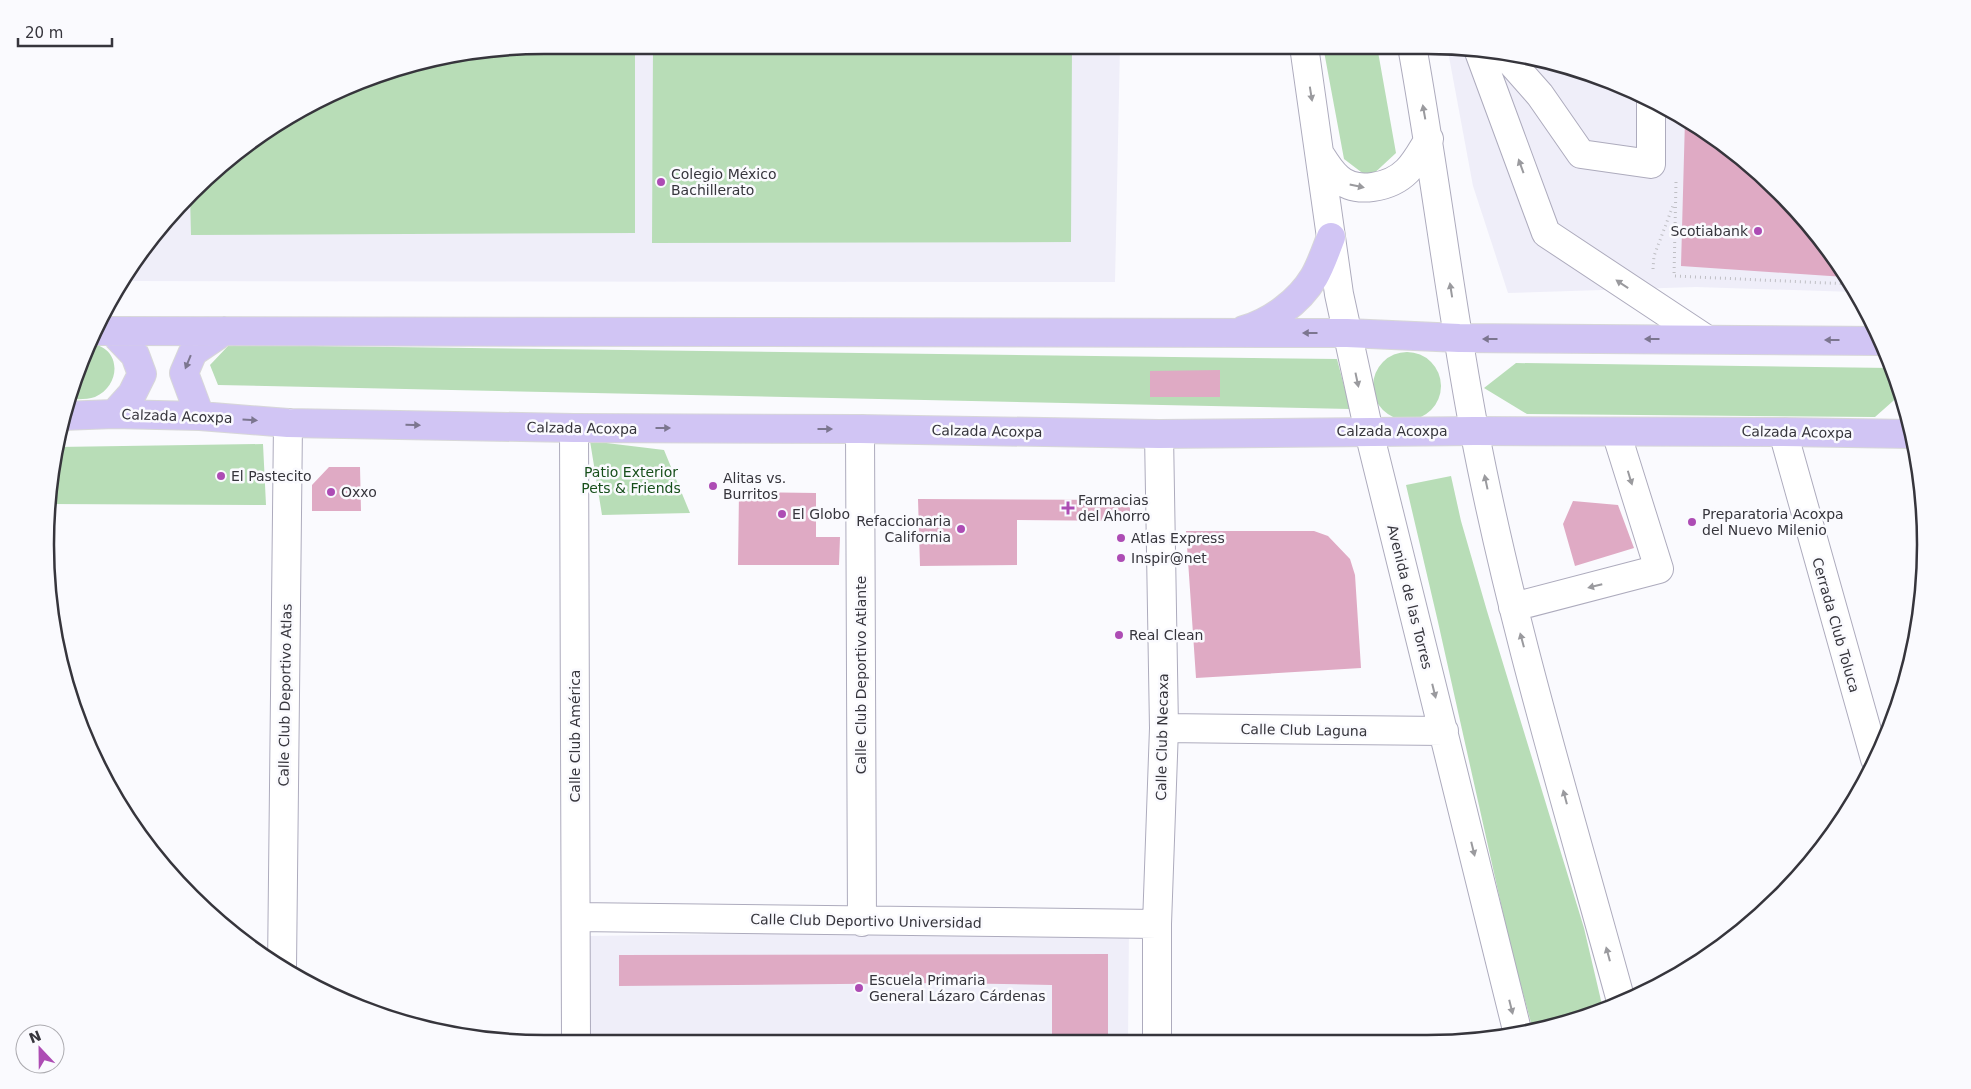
<svg xmlns="http://www.w3.org/2000/svg" width="1971" height="1089" font-family="'DejaVu Sans',sans-serif">
<style>
.built{fill:#efeef9}
.green{fill:#b8ddb7}
.building{fill:#dfaac4}
.lines{fill:none;stroke-linecap:round;stroke-linejoin:round}
.minor-casing{stroke:#adabbd;stroke-width:30}
.major-casing{stroke:#d7d7d8;stroke-width:30}
.path{stroke:#bfbfc4;stroke-width:3;stroke-dasharray:1 4;stroke-linecap:butt}
.minor{stroke:#fff;stroke-width:28}
.major{stroke:#d1c5f4;stroke-width:28}
.oneway{fill:#9a9a9e}
.oneway2{fill:#7c768f}
.poi-dot{fill:#ad4cb4;stroke:#fafafe;stroke-width:2}
.labels{text-anchor:middle;dominant-baseline:central;stroke-width:5;stroke-linejoin:round;paint-order:stroke}
.poi-label{font-size:14px;fill:#36353c;stroke:#fafafe;text-anchor:start}
.street-label{font-size:14px;fill:#36353c;stroke:#fafafe}
.park-label{font-size:14px;fill:#174f1b;stroke:#fafafe}
.rim{fill:none;stroke:#36353c;stroke-width:2.5}
</style>
<rect width="100%" height="100%" fill="#fafafe"/>
<path class="built" d="M545,45L1120,46L1115,282L122,281L129,267L169,215L240,148L295,112L384,72L447,55Z
M1447,46H1459L1556,62L1676,112L1756,169L1823,240L1855,292L1696,287L1508,293L1473,186Z
M1129,928L1128,1041L590,1043L589,936Z"/>
<path class="green" d="M544,45H635V233L191,235L190,195L240,148L295,112L384,72L447,55Z
M653,45L1072,46L1071,242L652,243Z
M1323,46H1377L1396,153L1369,178L1344,159Z
M88,344C121,344 123,385 95,397C87,400 76,399 68,399L83,353Z
M229,345L1337,359L1350,409L218,385L210,365Z
M1373 386a34 34 0 1 1 68 0a34 34 0 1 1-68 0Z
M1516,363L1891,368L1901,394L1875,417L1527,414L1484,388Z
M590,441L664,450L690,513L602,515Z
M263,444L266,505L47,504L57,447Z
M1451,476L1461,521L1487,611L1584,928L1603,1009L1587,1017L1533,1030L1511,949L1438,622L1406,485Z"/>
<path class="building" d="M1685,119L1756,169L1823,240L1845,277L1681,266Z
M1220,370V397H1150V371Z
M329,467H360L361,511H312V485Z
M739,492L816,493V537H840L839,565H738Z
M918,499L1130,500V521L1017,520V565L920,566Z
M1573,501L1618,505L1634,548L1575,566L1563,524Z
M1186,531H1314L1328,536L1350,559L1355,575L1361,668L1196,678Z
M1108,954V1041H1052V985L944,983L619,986V955Z"/>
<g class="lines">
<g class="minor-casing">
<path id="minor" d="M1304,46L1339,294L1369,432L1518,1034
M1412,46C1435,173 1450,302 1474,429C1511,623 1569,811 1621,1001
M1478,49L1546,233L1706,339
M1503,53L1540,95L1581,154L1651,164V102
M1321,156C1326,164 1331,172 1338,178C1356,195 1391,187 1407,171C1416,162 1422,150 1429,139
M574,428L576,1043
M860,429L862,922
M1783,432L1875,759
M1513,607L1659,569L1616,432
M1164,728L1444,731
M576,917L1157,924
M282,968L288,423
M1157,1041V924L1164,728L1159,434"/>
</g>
<g class="major-casing">
<path id="major" d="M1244,330C1271,322 1299,302 1314,277C1321,265 1326,250 1331,237
M95,331L1347,333L1459,338L1881,341
M112,331L135,355L142,374L132,394L114,414
M62,416L114,414L200,416L288,423L574,428L860,429L1159,434L1475,431L1783,432L1912,434
M200,416L184,373L193,352L224,331"/>
</g>
<path class="path" d="M1676,182L1674,276L1850,284
M1653,269L1654,256L1674,203"/>
<use href="#minor" class="minor"/>
<use href="#major" class="major"/>
</g>
<defs><path id="oneway-solid" d="M-6-.8H1V-3.2L6.5 0L1 3.2V.8H-6Z" transform="scale(1.25)"/></defs>
<g class="oneway">
<use href="#oneway-solid" transform="translate(1311 94) rotate(81)"/>
<use href="#oneway-solid" transform="translate(1424 112) rotate(-100)"/>
<use href="#oneway-solid" transform="translate(1521 166) rotate(-110)"/>
<use href="#oneway-solid" transform="translate(1357 186) rotate(12)"/>
<use href="#oneway-solid" transform="translate(1622 284) rotate(-146)"/>
<use href="#oneway-solid" transform="translate(1451 290) rotate(-99)"/>
<use href="#oneway-solid" transform="translate(1357 380) rotate(78)"/>
<use href="#oneway-solid" transform="translate(1630 478) rotate(73)"/>
<use href="#oneway-solid" transform="translate(1486 482) rotate(-102)"/>
<use href="#oneway-solid" transform="translate(1595 586) rotate(166)"/>
<use href="#oneway-solid" transform="translate(1522 640) rotate(-105)"/>
<use href="#oneway-solid" transform="translate(1434 691) rotate(76)"/>
<use href="#oneway-solid" transform="translate(1565 797) rotate(-105)"/>
<use href="#oneway-solid" transform="translate(1473 849) rotate(76)"/>
<use href="#oneway-solid" transform="translate(1608 954) rotate(-105)"/>
<use href="#oneway-solid" transform="translate(1511 1007) rotate(76)"/>
</g>
<g class="oneway2">
<use href="#oneway-solid" transform="translate(1310 333) rotate(180)"/>
<use href="#oneway-solid" transform="translate(1490 339) rotate(-180)"/>
<use href="#oneway-solid" transform="translate(1652 339) rotate(-180)"/>
<use href="#oneway-solid" transform="translate(1832 340) rotate(-180)"/>
<use href="#oneway-solid" transform="translate(188 362) rotate(112)"/>
<use href="#oneway-solid" transform="translate(250 420) rotate(4)"/>
<use href="#oneway-solid" transform="translate(413 425) rotate(1)"/>
<use href="#oneway-solid" transform="translate(663 428)"/>
<use href="#oneway-solid" transform="translate(825 429)"/>
</g>
<g class="poi-dot">
<circle cx="661" cy="182" r="5"/>
<circle cx="1758" cy="231" r="5"/>
<circle cx="221" cy="476" r="5"/>
<circle cx="713" cy="486" r="5"/>
<circle cx="331" cy="492" r="5"/>
<path d="M1065.5 500.5h5v5h5v5h-5v5h-5v-5h-5v-5h5z"/>
<circle cx="782" cy="514" r="5"/>
<circle cx="1692" cy="522" r="5"/>
<circle cx="961" cy="529" r="5"/>
<circle cx="1121" cy="538" r="5"/>
<circle cx="1121" cy="558" r="5"/>
<circle cx="1119" cy="635" r="5"/>
<circle cx="859" cy="988" r="5"/>
</g>
<g class="labels">
<g class="poi-label">
<text x="671" y="174">Colegio México<tspan x="671" dy="16">Bachillerato</tspan></text>
<text x="1748" y="231" text-anchor="end">Scotiabank</text>
<text x="231" y="476">El Pastecito</text>
<text x="723" y="478">Alitas vs.<tspan x="723" dy="16">Burritos</tspan></text>
<text x="341" y="492">Oxxo</text>
<text x="1078" y="500">Farmacias<tspan x="1078" dy="16">del Ahorro</tspan></text>
<text x="792" y="514">El Globo</text>
<text x="1702" y="514">Preparatoria Acoxpa<tspan x="1702" dy="16">del Nuevo Milenio</tspan></text>
<text x="951" y="521" text-anchor="end">Refaccionaria<tspan x="951" dy="16">California</tspan></text>
<text x="1131" y="538">Atlas Express</text>
<text x="1131" y="558">Inspir@net</text>
<text x="1129" y="635">Real Clean</text>
<text x="869" y="980">Escuela Primaria<tspan x="869" dy="16">General Lázaro Cárdenas</tspan></text>
</g>
<g class="street-label">
<text transform="translate(177 416) rotate(2)">Calzada Acoxpa</text>
<text transform="translate(582 428) rotate(1)">Calzada Acoxpa</text>
<text transform="translate(987 431) rotate(1)">Calzada Acoxpa</text>
<text x="1392" y="431">Calzada Acoxpa</text>
<text transform="translate(1797 432) rotate(1)">Calzada Acoxpa</text>
<text transform="translate(1410 597) rotate(76)">Avenida de las Torres</text>
<text transform="translate(1836 625) rotate(74)">Cerrada Club Toluca</text>
<text transform="translate(861 675) rotate(-90)">Calle Club Deportivo Atlante</text>
<text transform="translate(285 695) rotate(-89)">Calle Club Deportivo Atlas</text>
<text transform="translate(1304 730) rotate(1)">Calle Club Laguna</text>
<text transform="translate(575 736) rotate(-90)">Calle Club América</text>
<text transform="translate(1162 737) rotate(-89)">Calle Club Necaxa</text>
<text transform="translate(866 921) rotate(1)">Calle Club Deportivo Universidad</text>
</g>
<g class="park-label">
<text x="631" y="472">Patio Exterior<tspan x="631" dy="16">Pets &amp; Friends</tspan></text>
</g>
</g>
<path d="M0 0H1971V1089H0ZM544 54H1427A490 490 0 0 1 1917 544V545A490 490 0 0 1 1427 1035H544A490 490 0 0 1 54 545V544A490 490 0 0 1 544 54Z" fill="#fafafe" fill-rule="evenodd"/>
<path class="rim" d="M544 54H1427A490 490 0 0 1 1917 544V545A490 490 0 0 1 1427 1035H544A490 490 0 0 1 54 545V544A490 490 0 0 1 544 54Z"/>
<g transform="translate(40 1049) rotate(338)"><circle r="24" fill="#fafafe" stroke="#acabb0"/>
<path d="M0-4L9 19L0 12L-9 19Z" fill="#ad4cb4"/>
<text y="-8" font-size="14" font-weight="bold" text-anchor="middle" fill="#36353c">N</text>
</g>
<path d="M18 38v8h94v-8" fill="none" stroke="#36353c" stroke-width="2.5"/>
<text x="25" y="38" font-size="15" fill="#36353c" stroke="#fafafe" stroke-width="4" paint-order="stroke">20 m</text>
</svg>
